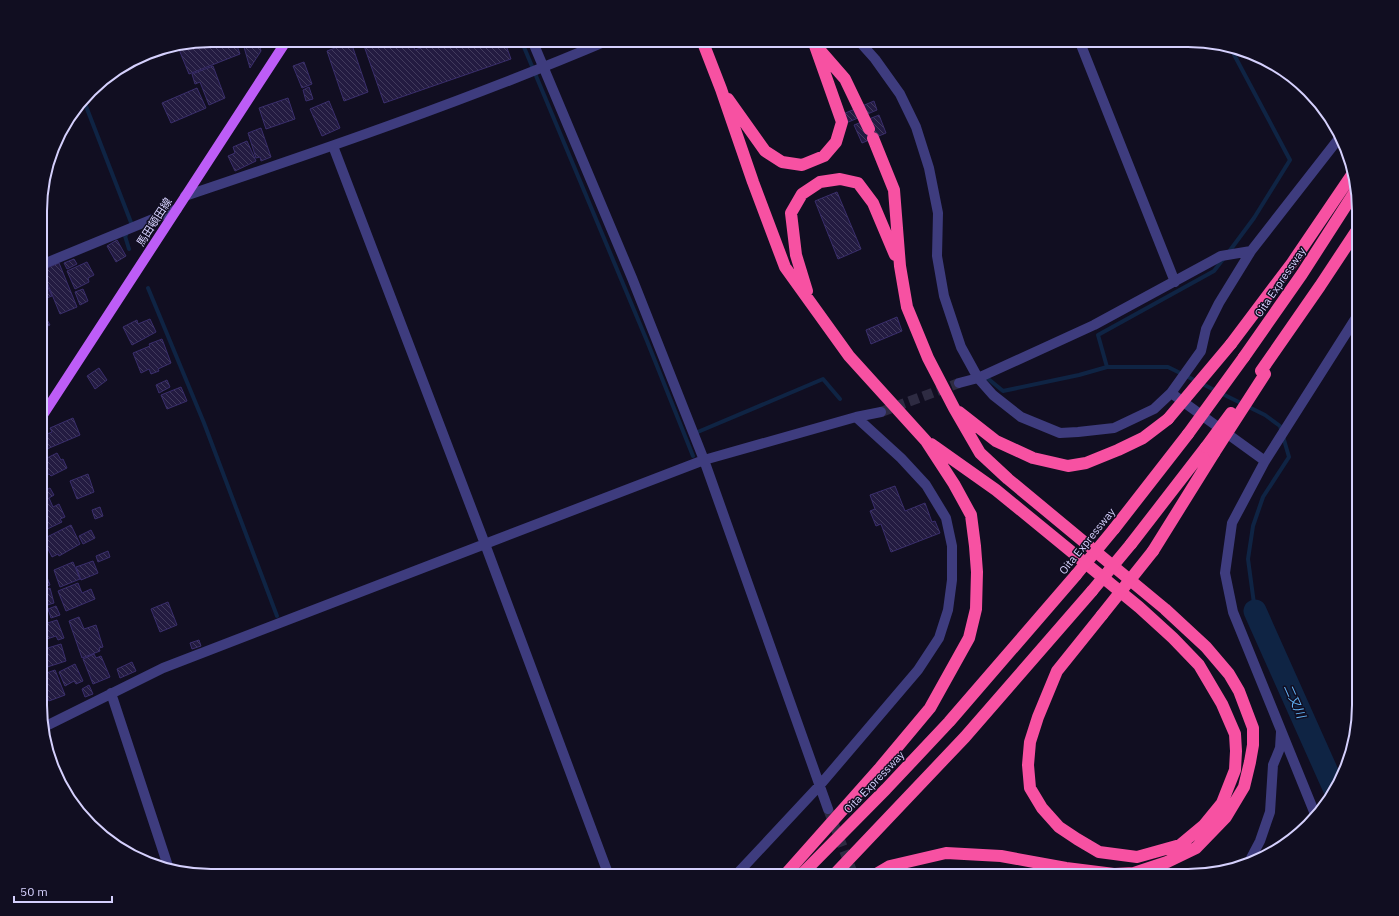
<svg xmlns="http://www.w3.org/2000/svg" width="1399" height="916" font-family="'IBM Plex Sans','Noto Sans JP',sans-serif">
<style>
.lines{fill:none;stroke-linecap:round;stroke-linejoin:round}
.stream{stroke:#0f2444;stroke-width:4}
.river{stroke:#0f2444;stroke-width:23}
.building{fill:url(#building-back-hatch);stroke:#3a2e6c}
.minor-tunnel{stroke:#2e2b42;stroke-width:10;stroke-dasharray:10 5;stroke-linecap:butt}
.minor{stroke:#3e3c7e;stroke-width:10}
.major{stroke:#bd5df7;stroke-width:10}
.highway{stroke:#f751a2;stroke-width:12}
.highway-bridge{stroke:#f751a2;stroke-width:12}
.labels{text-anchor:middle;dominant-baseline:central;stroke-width:3;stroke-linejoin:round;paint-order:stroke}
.street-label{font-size:11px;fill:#d5d0fd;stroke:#110e21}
.water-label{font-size:12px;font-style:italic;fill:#63b4f8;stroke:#110e21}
.rim{fill:none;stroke:#d5d0fd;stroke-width:2}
</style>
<defs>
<pattern id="building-back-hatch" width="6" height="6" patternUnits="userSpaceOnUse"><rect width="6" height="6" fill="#231b41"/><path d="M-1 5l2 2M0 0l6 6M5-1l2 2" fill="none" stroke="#423b5d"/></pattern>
</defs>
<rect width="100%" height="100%" fill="#110e21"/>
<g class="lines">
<path class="stream" d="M521,40L647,341L693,456
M84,101L132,225L130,227
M126,235L125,236L129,249
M1228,253L1254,218L1290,160L1230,47
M148,288L204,423L277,616
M1107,367L1098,335L1214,271L1224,258
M986,377L1003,391L1079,375L1107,367H1168L1265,415L1280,426L1289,457L1263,497L1253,526L1248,559L1255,611
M693,434L823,379L840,399"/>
<path class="river" d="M1255,611L1335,790"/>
</g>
<path class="building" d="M211,40H235L240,54L189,74L178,47Z
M242,40H258L261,51L250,68Z
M362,40H411L415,50L443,40H504L511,59L384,103Z
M351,42L368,92L344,101L327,51Z
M304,62L312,84L302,88L293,66Z
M213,66L225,98L209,105L200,82L195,84L192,74Z
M309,87L313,99L306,101L303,90Z
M197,88L206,108L171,123L162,103Z
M288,98L295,119L266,129L259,108Z
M329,101L340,128L322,136L310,109Z
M874,101L877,110L846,123L843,114Z
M879,115L886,133L862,143L854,125Z
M261,128L271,157L261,161L260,157L256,158L248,133Z
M247,141L256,161L235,171L228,156L235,153L233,147Z
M837,192L861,249L838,259L815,201Z
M117,240L126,256L116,262L107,246Z
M74,259L77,264L67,269L64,263Z
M87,262L94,275L88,278L89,282L75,289L67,271Z
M59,263L77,307L60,314L42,270Z
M41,272L52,296L41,300Z
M83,289L88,301L80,305L75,292Z
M41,309L50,325L41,329Z
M897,317L902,331L871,344L866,330Z
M150,319L156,332L132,345L123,327L137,320L138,324Z
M162,339L171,363L158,369L159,371L151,374L149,369L141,373L133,353L150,346L149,344Z
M99,368L107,380L95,389L87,376Z
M167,380L170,387L159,393L156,385Z
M181,387L187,401L167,409L161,395Z
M73,418L80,435L47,449L42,436L52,432L50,428Z
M57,453L61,460L63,459L67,468L51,476L49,474L41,478V461Z
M88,474L94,492L77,499L70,481Z
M895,486L905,511L925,503L932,522L935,521L940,533L891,552L881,524L876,526L870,511L875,509L870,495Z
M50,488L54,495L49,498L53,507L59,504L65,517L60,519L62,522L41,532V492Z
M100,507L103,516L95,519L92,510Z
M71,525L80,544L59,556L58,554L52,557L43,539Z
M91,530L95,538L83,544L79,536Z
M41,540L47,551L41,554Z
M108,551L110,557L98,562L96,556Z
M93,561L98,573L81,580L76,567Z
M73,562L80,579L60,587L54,570Z
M45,572L50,585L41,588V574Z
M78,583L82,593L91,589L95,599L66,611L58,591Z
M50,588L54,603L41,607V591Z
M168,602L177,625L160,632L151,609Z
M56,606L60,615L51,618L48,609Z
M79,617L84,629L96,625L103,647L99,648L100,651L82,658L69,621Z
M57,620L64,638L58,640L56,636L41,641V625Z
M199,640L201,646L192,649L190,643Z
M61,644L66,661L41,669V650Z
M94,654L96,658L101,656L110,677L93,684L83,659Z
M132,662L136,671L120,678L117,669Z
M75,664L83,681L76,684L74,681L65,686L59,672Z
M55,670L65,695L49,701L45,693L41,694V675Z
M89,685L93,694L85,697L82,689Z"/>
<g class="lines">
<path class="minor-tunnel" d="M881,412L959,383
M828,809L854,876"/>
<path class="minor" d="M532,40L632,278L704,460L828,809
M858,40L875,59L900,94L916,127L929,168L938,213L937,256L944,296L961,347L978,378L993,395L1021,417L1060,433L1078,432L1114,428L1154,409L1171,393L1201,351L1206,329L1219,303L1251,251L1340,137
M1079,40L1175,282
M333,146L485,544L609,876
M185,196C328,148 470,99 609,40
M41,265L177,209
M959,383L978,378L1094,325L1221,256L1251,251
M1171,393L1265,461
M111,693L169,869
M42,728L163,668L485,544L704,460L856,417L881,412
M1315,814L1233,612L1225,573L1232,523L1265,461L1359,313
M1250,860L1260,841L1270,812L1273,765L1280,748L1281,732
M735,876L820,785L918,670L939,638L948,610L952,580V546L946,518L926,485L901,458L856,417"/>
<path class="major" d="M41,418L287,40"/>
<path class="highway" d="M702,40L721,89L753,182L785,267L849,356L926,441L954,484L971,515L975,546L977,572L976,609L969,638L930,708L879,769L784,876
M818,48L845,79L869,129
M728,99L765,151L782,162L802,165L824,156L836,142L842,122L814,43
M807,291L796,255L791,213L802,194L820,182L840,179L858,183L873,203L895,255
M1231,344L1292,263L1351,176
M1244,357L1302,274L1356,190
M1261,371L1320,286L1359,227
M959,412L996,441L1033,458L1068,466L1086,463L1118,450L1143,438L1168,419
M931,444L996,490L1139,607L1173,638L1199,665L1222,704L1235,734L1236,751L1235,770L1222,803L1204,825L1180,845L1137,857L1099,852L1077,839L1059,827L1042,808L1030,788L1028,765L1030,742L1038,717L1057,671L1102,615
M1114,529L1188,434
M1131,544L1206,447
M1153,551L1214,453
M800,876L886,789L949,722L1076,575
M833,876L965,737L1092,591
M873,876L890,866L946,853L1001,856L1066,868L1114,874L1134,873L1167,862L1196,848L1226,817L1244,787L1250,762L1253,745V728L1239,691L1229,674L1206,647L1165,609L1008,479L980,453L954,408L928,358L907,307L900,266L894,190L873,138"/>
<path class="highway-bridge" d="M1168,419L1231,344
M1188,434L1244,357
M1206,447L1231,413
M1214,453L1265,374
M1076,575L1114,529
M1092,591L1131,544
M1102,615L1153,551"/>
</g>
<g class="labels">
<g class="street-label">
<text transform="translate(154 222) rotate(-57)">馬田頓田線</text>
<text transform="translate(1280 282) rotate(-56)">Oita Expressway</text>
<text transform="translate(1087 541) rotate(-51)">Oita Expressway</text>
<text transform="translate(874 782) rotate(-46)">Oita Expressway</text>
</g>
<g class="water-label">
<text transform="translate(1295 701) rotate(66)">二又川</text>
</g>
</g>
<path d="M0 0H1399V916H0ZM211 47H1188A164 164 0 0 1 1352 211V705A164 164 0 0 1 1188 869H211A164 164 0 0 1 47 705V211A164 164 0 0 1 211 47Z" fill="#110e21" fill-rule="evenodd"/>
<path class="rim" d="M211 47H1188A164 164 0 0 1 1352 211V705A164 164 0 0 1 1188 869H211A164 164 0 0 1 47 705V211A164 164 0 0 1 211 47Z"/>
<path d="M14 896v6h98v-6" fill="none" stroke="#d5d0fd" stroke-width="2"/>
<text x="20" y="896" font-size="12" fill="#d5d0fd" stroke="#110e21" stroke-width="3" paint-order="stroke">50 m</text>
</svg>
